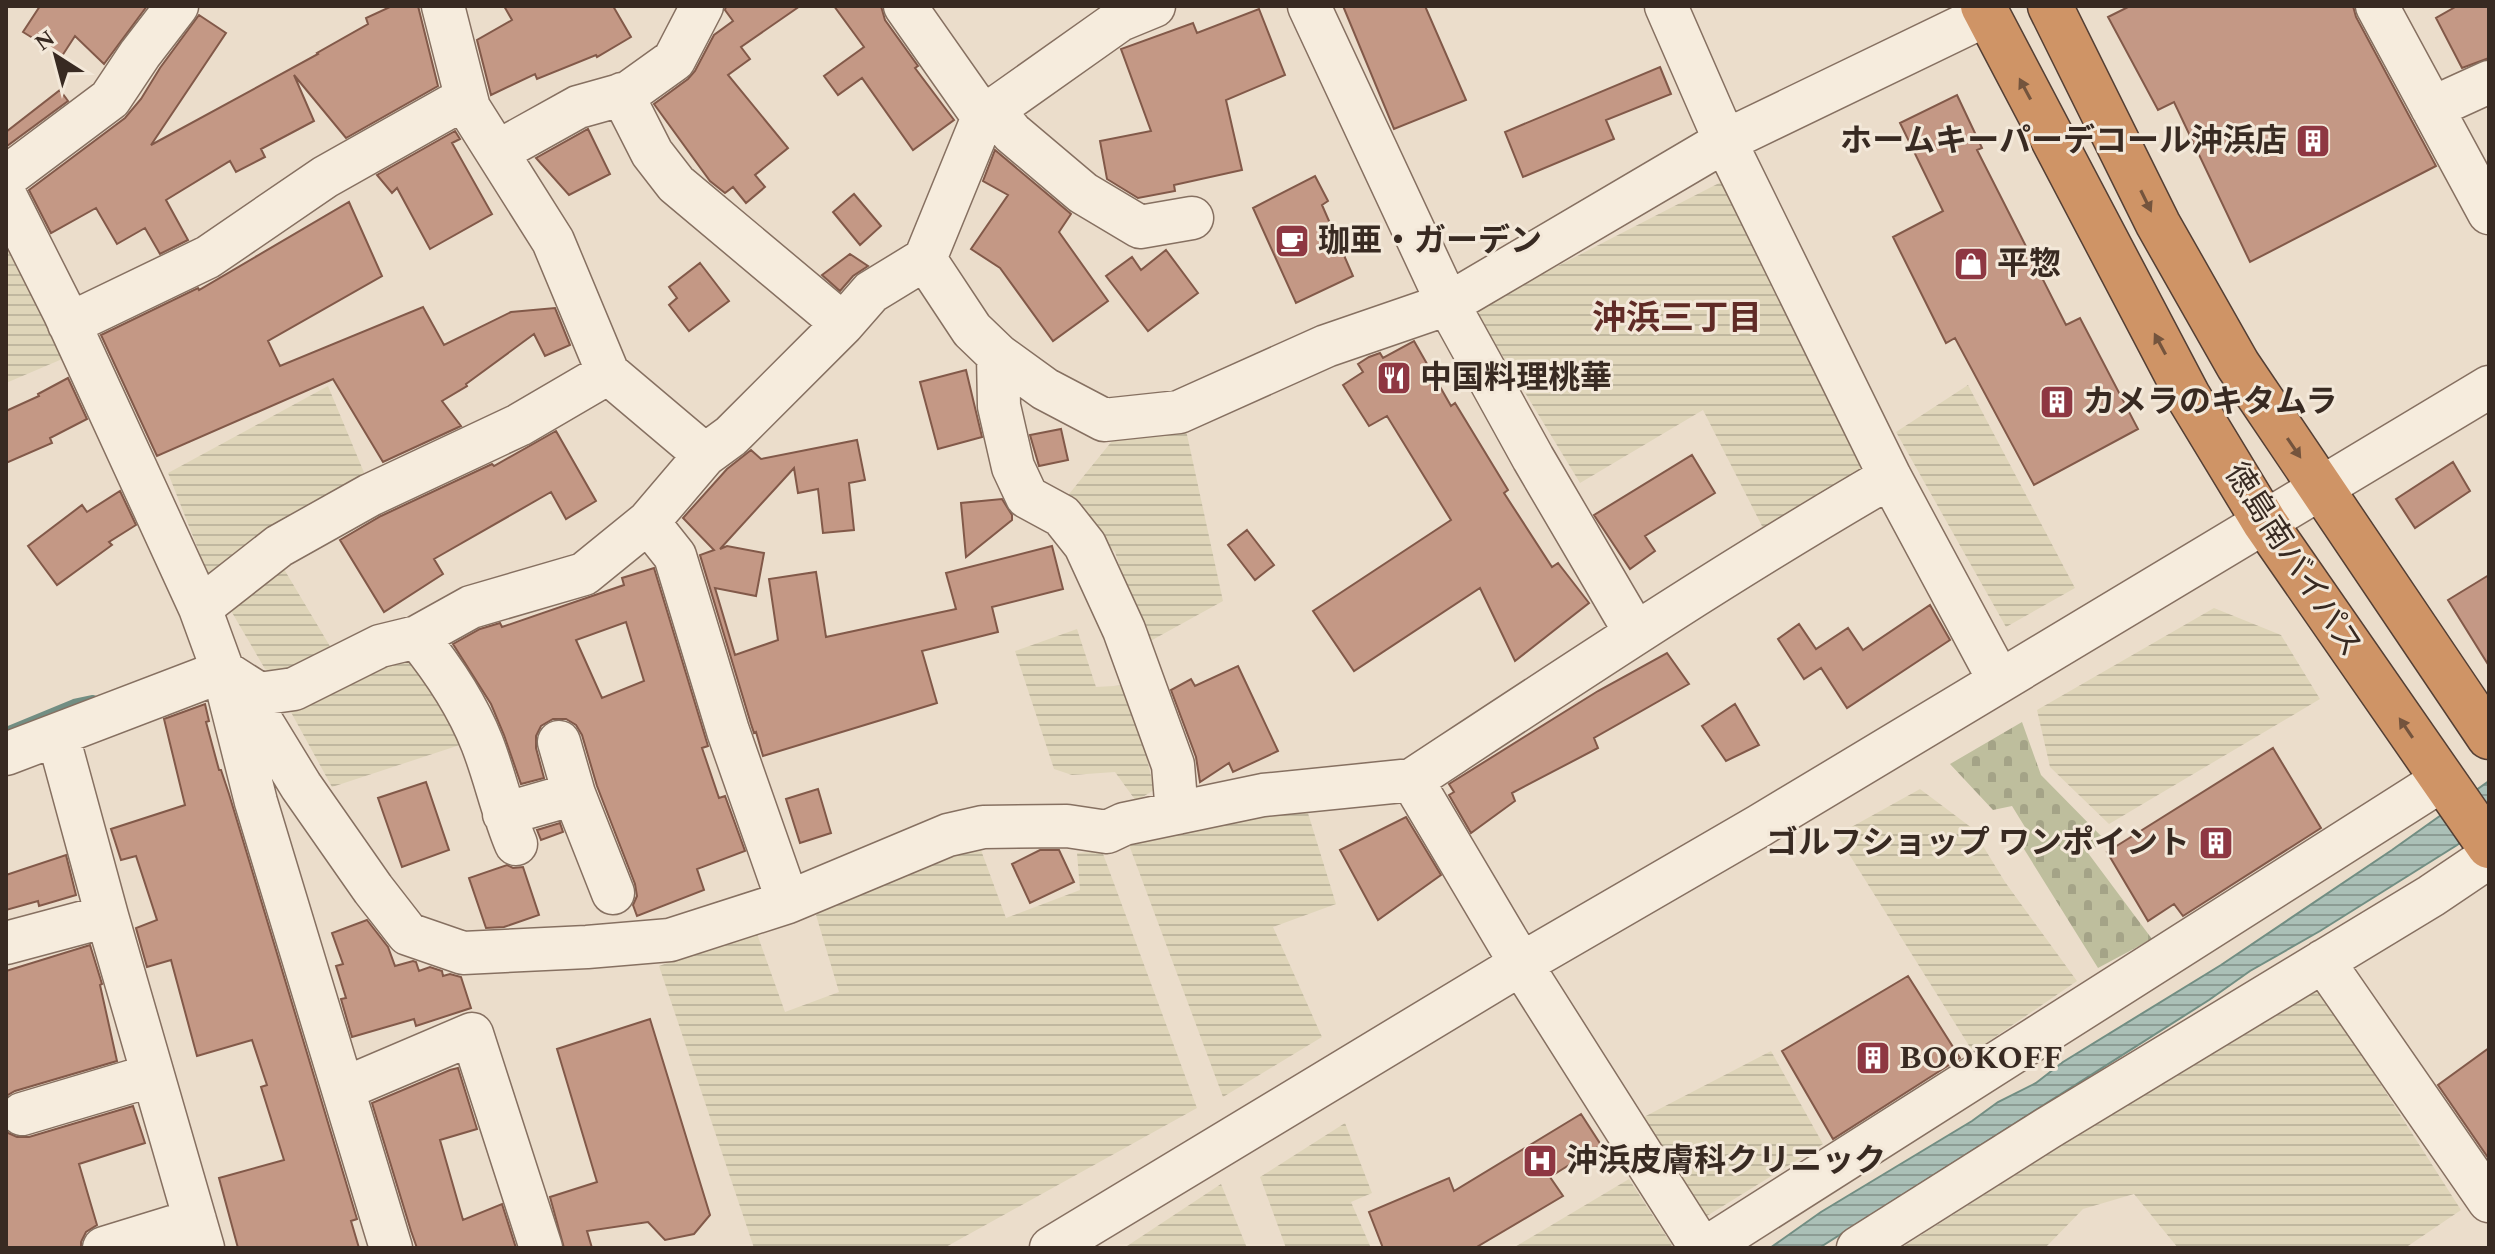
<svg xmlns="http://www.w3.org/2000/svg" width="2495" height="1254" font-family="Spectral,'Noto Sans JP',serif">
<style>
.farmland{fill:url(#farmland-rules)}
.cemetery{fill:url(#cemetery-stones)}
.water{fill:url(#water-rules);stroke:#728e83;stroke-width:2}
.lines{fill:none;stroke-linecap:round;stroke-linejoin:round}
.stream{stroke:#728e83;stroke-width:10}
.building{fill:#c49885;stroke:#825949;stroke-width:2;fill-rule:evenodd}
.minor-casing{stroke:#867061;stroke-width:45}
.highway-casing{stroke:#543f34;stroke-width:47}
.minor{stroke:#f6ecdd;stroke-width:42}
.highway{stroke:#cf9466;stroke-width:44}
.oneway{fill:#74543d}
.labels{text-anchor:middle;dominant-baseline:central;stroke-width:6;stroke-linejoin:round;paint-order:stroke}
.poi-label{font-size:32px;font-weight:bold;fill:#382a22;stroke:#f3e8d9;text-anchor:start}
.street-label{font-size:32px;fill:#382a22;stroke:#f3e8d9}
.neighbourhood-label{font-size:34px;font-weight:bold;fill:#602b26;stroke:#f3e8d9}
</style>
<defs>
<pattern id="farmland-rules" width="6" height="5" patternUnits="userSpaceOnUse" patternTransform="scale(2)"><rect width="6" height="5" fill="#dfd5b9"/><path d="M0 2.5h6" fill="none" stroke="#c0b79f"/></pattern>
<pattern id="cemetery-stones" width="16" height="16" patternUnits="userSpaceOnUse" patternTransform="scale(2)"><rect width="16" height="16" fill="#bebe9d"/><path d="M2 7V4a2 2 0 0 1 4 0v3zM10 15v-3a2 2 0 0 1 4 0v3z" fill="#a4a387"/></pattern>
<pattern id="water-rules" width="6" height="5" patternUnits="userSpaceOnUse" patternTransform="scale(2)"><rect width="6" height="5" fill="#abc0b7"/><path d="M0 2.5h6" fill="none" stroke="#8c9c94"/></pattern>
</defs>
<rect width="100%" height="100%" fill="#ebddcb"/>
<path class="farmland" d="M1723,181L1869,471L1764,530L1703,410L1580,483L1474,309Z
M6,232L67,357L6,383Z
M1968,385L2075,588L2006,627L1896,432Z
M328,386L368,482L209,577L168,473Z
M1186,430L1223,601L1145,644L1115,552L1085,524L1065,499L1112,441Z
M278,559L337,658L289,679L265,669L227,604Z
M2214,608L2281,635L2320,699L2109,824L2050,767L2037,710Z
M1077,629L1096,687L1131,685L1154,790L1136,801L1115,772L1072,775L1054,769L1015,651Z
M414,650L472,741L332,787L287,705Z
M1920,789L1972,828L2005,882L2077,981L1973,1052L1837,835Z
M1307,810L1336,904L1273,927L1322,1037L1223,1097L1129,845L1228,819Z
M978,842L1006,918L1080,890L1077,853L1102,851L1197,1108L944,1248H754L659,966L756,931L785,1012L839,992L816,915L890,874Z
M2316,983L2461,1210L2405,1248H2178L2134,1194L2083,1209L2045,1248H1901Z
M1771,1051L1823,1144L1702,1219L1642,1118Z
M1345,1123L1372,1193L1351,1202L1371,1248H1286L1260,1177Z
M1629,1179L1672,1245L1669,1248H1513Z
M1221,1184L1247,1248H1124Z"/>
<path class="cemetery" d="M2022,722L2041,775L2105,840L2088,853L2152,939L2098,968L2019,841L2028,832L2012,806L1993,810L1950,764Z"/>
<path class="water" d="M2489,781V825L2320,931L2250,971L2209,1000L1819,1248H1770L1821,1212L1972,1121L1998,1102L2036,1083L2063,1062L2221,965L2392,850Z"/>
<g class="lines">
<path class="stream" d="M6,732L74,704L93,700"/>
</g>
<path class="building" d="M40,6H147L104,64L75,36L62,56L23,32Z
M392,6H418L438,86L346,138L294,75L314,121L261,149L265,157L236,172L230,161L166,200L188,240L160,254L145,228L117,244L96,208L51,233L29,190L125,118L141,99L160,68L199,15L226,33L151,145L318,54L317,53L368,24L366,18Z
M504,6H613L631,37L597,57L596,55L537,79L535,74L491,95L477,40L512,20Z
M726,6H800L741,47L750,59L728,75L788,148L755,175L765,187L746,203L733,187L725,193L710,181L654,104L688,79L695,71L714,35L733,21L725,10Z
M834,6H881L885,20L918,66L915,68L954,120L913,150L862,78L838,95L824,76L864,47Z
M1343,6H1425L1466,100L1394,129Z
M2130,6H2353L2356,17L2436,166L2250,262L2174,102L2158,110L2108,17Z
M2457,6H2489V58L2462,68L2436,18Z
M1259,9L1285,75L1226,100L1242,170L1174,185L1175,191L1138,198L1107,179L1100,141L1151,131L1121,49L1193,23L1197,33Z
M1660,67L1671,94L1606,120L1614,139L1523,177L1505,132Z
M60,90L68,101L7,146L6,132Z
M1957,95L1982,148L1977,150L2066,325L2080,318L2138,429L2034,485L1955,338L1946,343L1893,237L1943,211L1900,123Z
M588,129L610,174L569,195L536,158Z
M455,131L460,139L452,143L492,214L430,249L397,188L392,193L377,175Z
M995,150L1071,214L1059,232L1108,301L1053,341L1000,268L971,249L1008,195L983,181Z
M1315,176L1328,201L1322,205L1353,276L1296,303L1253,208Z
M854,194L881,226L860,245L833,212Z
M349,202L382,276L268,341L280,366L423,307L444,345L511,312L555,308L570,345L545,356L534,334L466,384L467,386L442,401L461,426L383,462L333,379L157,456L101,335L198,288L199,290Z
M1166,250L1198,293L1148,331L1106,276L1132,257L1141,270Z
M850,254L868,266L853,276L840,291L822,275Z
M700,263L729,301L689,331L669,305L677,298L669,287Z
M1414,341L1451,406L1455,403L1508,490L1504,493L1552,567L1558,563L1589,603L1515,661L1480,588L1354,671L1313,611L1451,520L1387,416L1369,426L1343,385L1363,372L1358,364L1369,357L1380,353L1383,358Z
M966,370L982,437L938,449L920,382Z
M68,378L87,419L50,438L52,443L6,463V411L39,396L38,394Z
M1061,429L1068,460L1039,466L1030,435Z
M556,431L596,501L566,519L551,492L434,559L443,574L384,612L340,540L381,516L492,464L494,466Z
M857,440L865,480L849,483L854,530L823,533L818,489L798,493L794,468L720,549L727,546L764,553L756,596L715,588L735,655L778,640L769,579L816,572L826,637L956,609L946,573L1052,546L1063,589L992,607L998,632L922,651L937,703L763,756L756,732L754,733L751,724L700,555L714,550L683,518L727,469L751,450L761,459Z
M1692,455L1715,493L1645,536L1655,551L1630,569L1594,515Z
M2453,462L2470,491L2415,528L2396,499Z
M120,491L136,525L109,542L112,545L57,585L28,546L82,505L87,512Z
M1002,499L1012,515V520L966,557L961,503Z
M1247,530L1274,565L1255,580L1228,545Z
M654,568L708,746L702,748L719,798L725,796L745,851L697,869L704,890L637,916L633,905L637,896L635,884L597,786L582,735L576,725L566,719H553L541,726L536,736V748L544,778L521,784L504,735L491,704L453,644L480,629L500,623L502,627L624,585L622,578ZM626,622L644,681L602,698L576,640Z
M2489,575V666L2448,600Z
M1930,605L1950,640L1847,708L1821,668L1804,679L1778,639L1799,624L1816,649L1848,628L1863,650Z
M1667,653L1689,684L1594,738L1598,748L1512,793L1515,801L1471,833L1449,795L1454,792L1449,784L1598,691Z
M1238,666L1278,751L1233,772L1229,763L1200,782L1196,757L1171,690L1191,679L1195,686Z
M205,704L209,721L206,722L219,770H221L229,794L357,1219L351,1221L359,1248H238L219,1178L284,1160L261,1087L267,1085L252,1040L197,1056L171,960L147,967L136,928L157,920L136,856L121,860L111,829L185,805L164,719Z
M1735,704L1759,745L1726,761L1702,726Z
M2273,748L2321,828L2183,916L2174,904L2148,921L2107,852Z
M426,782L449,850L402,867L378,798Z
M818,789L831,833L800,843L786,799Z
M1406,817L1441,875L1378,920L1340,850Z
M560,823L563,832L541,840L537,830Z
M1040,850H1059L1074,882L1030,903L1012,864Z
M66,855L76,895L39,906L38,901L6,910V875Z
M507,865L513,868L523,867L539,915L504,927L486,928L469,878Z
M367,920L388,947L395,966L413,961L416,962L419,971L430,967L442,971L443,976L450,974L461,977L471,1008L416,1026L414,1019L352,1037L341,999L346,998L336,966L343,964L332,933Z
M90,945L102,984L100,985L117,1061L15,1091L6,1096V971Z
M1908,976L1960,1058L1833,1139L1782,1051Z
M650,1019L710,1215L694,1234L665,1240L648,1222L587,1231L592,1248H564L550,1197L597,1182L557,1049Z
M2489,1048V1159L2438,1085Z
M458,1068L477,1129L440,1140L463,1220L502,1204L516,1248H417L411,1231L372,1103L450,1070Z
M133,1106L145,1143L79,1164L97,1225L86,1232L81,1242V1248H6V1132L17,1137H29Z
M1581,1114L1601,1145L1550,1177L1563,1196L1475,1248H1383L1369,1212L1449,1178L1454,1191Z"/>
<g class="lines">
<g class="minor-casing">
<path id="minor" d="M443,6L469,108L553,241L608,373L705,455
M905,6L983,117
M1309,6L1448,304L1533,458L1635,632
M1666,6L1725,141L1890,477L1999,680
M2377,6L2489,213
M622,94L652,153L676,184L843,324
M2432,108L2489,82
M993,110L1012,133L1083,193L1140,227L1192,218
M497,152L578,107L628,93L674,60L702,6
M6,177L110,99L140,54L177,6
M6,197L64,312L200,608L223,671L256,802L391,1248
M925,259L983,117L1120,20L1154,6
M69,324L208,257L325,177L451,106L469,108
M998,355L999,406L1013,467L1027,497L1062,516L1085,545L1124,630L1173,765L1177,813
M648,522L675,556L728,731L788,902
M200,608L279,546L370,495L519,425L608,373
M417,637C443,669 467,705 482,743C495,776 502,811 516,844
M223,671L259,694L294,689L380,646L417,637L471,607L584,574L648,522L705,455L731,436L843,324L871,292L925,259L972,330L998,355L1045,389L1104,420L1179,412L1326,346L1448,304L1725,141L1986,15
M259,694L260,719L301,786L373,889L408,934L463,953L587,947L670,940L788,902L948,835L983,827L1067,826L1107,832L1124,824L1263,795L1412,780
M58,736L107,916L203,1248
M559,742L574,794L613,893
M6,754L223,671
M504,814L574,794
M6,943L107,916
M2323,961L2489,1201
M343,1089L472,1034L541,1248
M22,1114L153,1075
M104,1248L195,1220
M1051,1248L1521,964L1759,826L2489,387
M1701,1248L1521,964L1412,780C1570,676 1726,572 1890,477
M1706,1248L2442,780
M1858,1248L2048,1128L2431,896L2489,857"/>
</g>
<g class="highway-casing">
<path id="highway" d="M1983,6L2188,396L2265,523L2489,846
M2050,6L2158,224L2238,365L2489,737"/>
</g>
<use href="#minor" class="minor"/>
<use href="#highway" class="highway"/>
</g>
<defs><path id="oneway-solid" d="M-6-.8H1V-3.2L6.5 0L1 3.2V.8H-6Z" transform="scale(2)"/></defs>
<g class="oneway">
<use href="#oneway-solid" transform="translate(2025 89) rotate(-118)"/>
<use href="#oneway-solid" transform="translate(2146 201) rotate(64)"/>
<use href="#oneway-solid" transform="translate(2160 344) rotate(-118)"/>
<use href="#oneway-solid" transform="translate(2294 448) rotate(56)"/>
<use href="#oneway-solid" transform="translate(2406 728) rotate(-124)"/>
</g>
<defs>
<g id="building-square" transform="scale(1.8)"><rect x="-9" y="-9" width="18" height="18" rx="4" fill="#8e3742" stroke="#f3e8d9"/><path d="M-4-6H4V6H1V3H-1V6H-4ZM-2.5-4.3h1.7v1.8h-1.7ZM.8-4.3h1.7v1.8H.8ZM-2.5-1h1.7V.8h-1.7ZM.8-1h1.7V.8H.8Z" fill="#fff"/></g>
<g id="cafe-square" transform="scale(1.8)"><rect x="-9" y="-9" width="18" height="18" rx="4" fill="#8e3742" stroke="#f3e8d9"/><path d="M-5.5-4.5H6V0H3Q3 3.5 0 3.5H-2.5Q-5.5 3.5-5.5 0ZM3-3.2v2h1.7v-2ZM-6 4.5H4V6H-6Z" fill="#fff"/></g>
<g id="shop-square" transform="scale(1.8)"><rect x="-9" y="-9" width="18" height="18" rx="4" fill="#8e3742" stroke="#f3e8d9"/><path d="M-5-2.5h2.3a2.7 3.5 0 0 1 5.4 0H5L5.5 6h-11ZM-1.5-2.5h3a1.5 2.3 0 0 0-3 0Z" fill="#fff"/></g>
<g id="restaurant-square" transform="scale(1.8)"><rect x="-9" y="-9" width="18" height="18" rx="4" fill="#8e3742" stroke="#f3e8d9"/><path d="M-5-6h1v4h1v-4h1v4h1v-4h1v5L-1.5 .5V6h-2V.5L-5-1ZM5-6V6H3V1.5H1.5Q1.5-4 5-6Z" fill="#fff"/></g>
<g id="hospital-square" transform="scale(1.8)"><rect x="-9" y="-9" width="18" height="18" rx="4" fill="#8e3742" stroke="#f3e8d9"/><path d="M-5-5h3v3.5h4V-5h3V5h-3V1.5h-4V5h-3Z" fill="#fff"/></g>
</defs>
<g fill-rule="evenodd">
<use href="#building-square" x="2313" y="141"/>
<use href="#cafe-square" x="1292" y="241"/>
<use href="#shop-square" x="1971" y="264"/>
<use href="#restaurant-square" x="1394" y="378"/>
<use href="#building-square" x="2057" y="402"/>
<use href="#building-square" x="2216" y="843"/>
<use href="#building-square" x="1873" y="1058"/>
<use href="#hospital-square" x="1540" y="1161"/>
</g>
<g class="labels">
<g class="poi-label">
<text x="2287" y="141" text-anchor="end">ホームキーパーデコール沖浜店</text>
<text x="1318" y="241">珈亜・ガーデン</text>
<text x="1997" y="264">平惣</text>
<text x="1420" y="378">中国料理桃華</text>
<text x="2083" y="402">カメラのキタムラ</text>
<text x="2190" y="843" text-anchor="end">ゴルフショップ ワンポイント</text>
<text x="1899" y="1058">BOOKOFF</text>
<text x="1566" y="1161">沖浜皮膚科クリニック</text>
</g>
<g class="street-label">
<text transform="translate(2293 560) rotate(57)">徳島南バイパス</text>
</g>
<g class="neighbourhood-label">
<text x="1677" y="319">沖浜三丁目</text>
</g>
</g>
<rect width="2495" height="1254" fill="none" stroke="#382a22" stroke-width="16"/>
<g transform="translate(56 56) rotate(324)" stroke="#f3e8d9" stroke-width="6" paint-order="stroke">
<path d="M0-6L14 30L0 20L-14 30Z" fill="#382a22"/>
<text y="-12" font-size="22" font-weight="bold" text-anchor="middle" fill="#382a22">N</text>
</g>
</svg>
